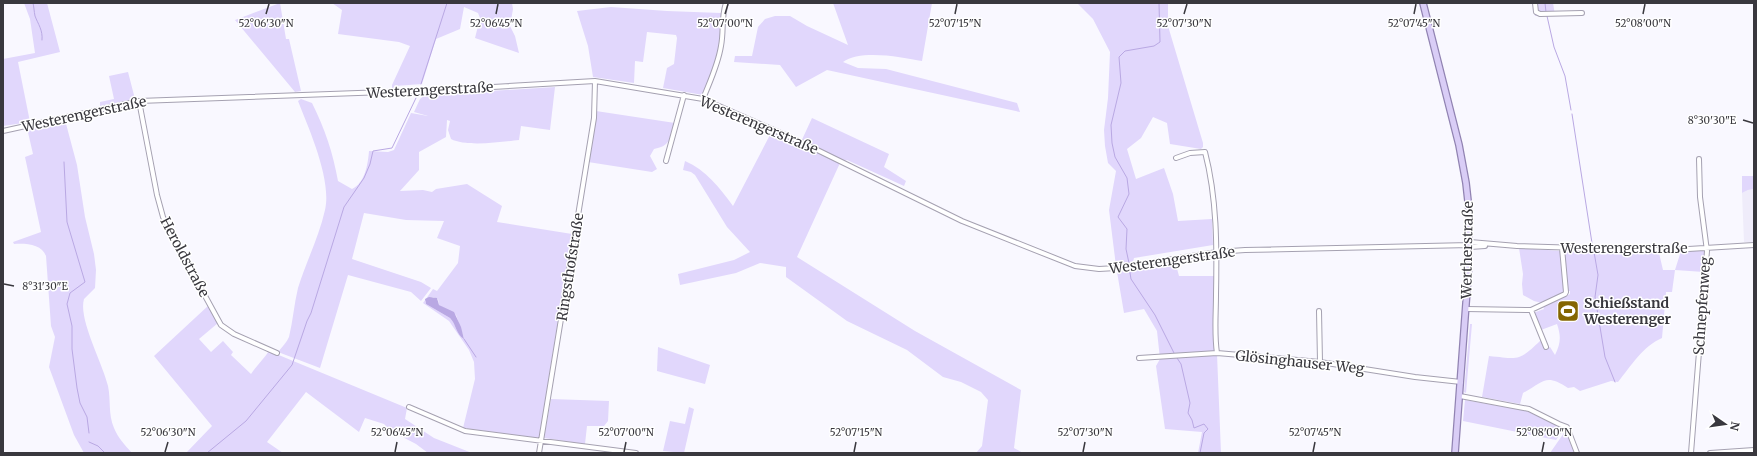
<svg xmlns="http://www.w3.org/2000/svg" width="1757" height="456" font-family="Merriweather,serif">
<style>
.built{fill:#efecfa}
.green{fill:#e1d7fc;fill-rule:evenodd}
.water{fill:#b9a8e3}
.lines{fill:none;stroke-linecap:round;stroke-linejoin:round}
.stream{stroke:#b9a8e3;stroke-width:1}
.minor-casing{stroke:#a5a1b1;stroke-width:6}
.major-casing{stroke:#9183b2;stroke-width:8}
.minor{stroke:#fff;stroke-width:4}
.major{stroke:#d9cdf6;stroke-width:5.5}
.ticks{fill:none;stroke:#39383e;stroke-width:1.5}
.labels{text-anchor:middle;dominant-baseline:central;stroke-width:3;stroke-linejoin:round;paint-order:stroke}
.street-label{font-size:14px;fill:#39383e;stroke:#fff}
.poi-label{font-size:14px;font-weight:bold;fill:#39383e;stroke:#fff;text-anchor:start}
.ticks-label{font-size:10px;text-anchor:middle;fill:#39383e;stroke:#fff;stroke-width:3;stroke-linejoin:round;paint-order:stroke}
</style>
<rect width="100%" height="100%" fill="#f9f8ff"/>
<path class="built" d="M1754,189V242H1744L1742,193L1748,190Z"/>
<path class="green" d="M24,3H47L60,52L18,62L30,122L3,126V59L35,53L30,19Z
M280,3L286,39H289L301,91L295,92L235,20Z
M332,3H512L513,9L510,26L515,36L519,53L475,38L480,18L478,13L464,7L460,29L436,39L422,84L395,86L392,89V85L410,46L399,42L338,34L342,10Z
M833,3H932L922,61C902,57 860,49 843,62L858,68L886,69L1017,103L1020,112L827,70L796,87L780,65L734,62L735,56H752L758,27L765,19L775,16H790L807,26L848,45Z
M1077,3H1168V26L1203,143V147L1201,149L1170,144L1167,123L1153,117L1141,138L1127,149L1136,179L1164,168L1173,194L1178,221L1212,219L1213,245L1134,258L1131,269L1175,261L1179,276H1215L1214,353L1217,354L1221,453H1198L1202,432L1165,429L1156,366L1160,359L1157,331L1144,309L1124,313L1116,266L1109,210L1116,171L1108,163L1105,146L1104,130L1108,98L1110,52L1093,19Z
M1533,3H1553L1555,15L1535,16Z
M611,7L667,11L721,13V41L715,70L703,95L663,88L667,68L674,64L677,38L676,35L647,32L643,62L635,61L634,83L593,77L588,46L577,11Z
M128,72L135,99L100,106V102L114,99L109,76Z
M555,87L550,130L521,126L519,140C501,142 466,147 451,139L448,130L450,121L447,120L446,137L419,152V170L400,191L423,190L432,192L436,189L467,184L502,206L497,222L572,234L539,438L463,428L475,379L474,362L469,350L449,321L423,303L433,289L437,291L458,263L460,246L437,238L444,221L406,220L364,213L352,259L421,282L431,288L421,301L411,292L348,275L320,368L278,352C282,347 287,342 289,337C293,321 294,304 298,288C306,262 319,237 325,210C332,180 309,129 298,101L301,99L312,103C325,129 333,153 338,181L352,189C365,183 368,164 369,151L388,152L394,150L411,113L428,116L414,112L420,99L425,95ZM433,297L438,299L439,305L456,315L464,338C456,333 456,324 450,318L426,304L425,301Z
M596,111L675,123C670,137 671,146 654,149L650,156L657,169L652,172L588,162Z
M812,118L889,154L884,167L906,181L904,186L847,160L840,163L797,257L915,331L1021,390L1014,448L1023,453H976L982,446L988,400L981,392L961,382L943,377L907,350L847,321L786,277V267L760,263L736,273L680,285L678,274L734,260L750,252L727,227L695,175L691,172L683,170L685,161C706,170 720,188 733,206L772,131L800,144Z
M65,120L77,165L85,217L94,254L96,270L95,288L84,299C78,319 103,364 108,386C111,400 108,414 114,428C118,438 125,445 132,453H84L74,435L49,367L55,337L51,326L46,256C42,244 25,243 14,244L13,242L41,232L25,157L33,154L27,128Z
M1742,176H1754V189L1748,190L1742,193Z
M1519,248L1561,251L1564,292L1542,303L1534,301L1523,295L1522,284L1523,274Z
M1564,249L1659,253L1663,270H1675L1681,251L1703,250L1705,253L1704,272L1675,270L1672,292H1666L1662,338C1643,346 1631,366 1618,382L1611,381L1580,391L1574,387L1568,388C1545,373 1544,382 1523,393L1520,404L1482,397L1489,356C1520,359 1518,362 1541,340L1545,349L1550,347L1555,355C1561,343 1561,336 1557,324L1541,330L1533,313L1544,309L1543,306L1570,294V291H1568Z
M209,305L218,323L199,339L211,352L223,341L233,352L231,355L251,374C257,365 264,359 269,351L407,408L405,419L434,438L472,453H428L416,444L391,431L384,424L365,418L359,432L306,392L267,442L283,453H186L212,426L154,356Z
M1470,324H1472L1466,393L1464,392Z
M658,347L710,365L705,384L657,371Z
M551,399L609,401L608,421L604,426H587L585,444L544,438Z
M1465,400L1527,411L1564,429L1556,440L1463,421Z
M689,407L694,409L684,453L663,451L670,421L685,424Z
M1566,430L1574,453H1550Z"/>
<path class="water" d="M429,297L437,298L439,305L454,312L461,327L464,339C456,334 456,324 450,318L426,304L425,299Z"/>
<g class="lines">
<path class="stream" d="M33,3C34,7 34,11 35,16C38,24 43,30 42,40
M1545,3L1546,12
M1547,16L1554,47L1565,76L1571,110
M421,84L447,3
M1572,114L1592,243
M64,162L67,222L85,282L70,293L67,304L72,326V349L77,388L80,403L87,417L89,433
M1594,252L1598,275L1595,297L1605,357L1615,382
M1129,263L1126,249L1127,229L1118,217L1129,194L1127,178L1115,157L1112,143L1111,125L1121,83L1119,57L1125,51L1154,46L1160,42L1159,3
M1129,267L1131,279L1155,315L1174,353
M464,339L476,357
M1177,358L1181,364L1190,403L1188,413L1192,420L1194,428L1204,424L1208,429L1204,433L1200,453
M89,442L98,446L105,453
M207,453L246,421L292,365L307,321L311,313L344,207L364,178L370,164L373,151L392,148L416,98"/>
<g class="minor-casing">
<path id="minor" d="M1535,3L1536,12L1540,14L1582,13
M703,99C710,81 718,65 721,46C724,31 721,17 726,3
M139,101L157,195L163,217L169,230L221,325L234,334L277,353
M3,131L139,101L441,90L595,81L703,99L801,142L962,221L1075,266L1099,269L1116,268L1217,252L1245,250L1470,245
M1176,158L1190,153L1205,152C1217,198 1217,247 1216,295C1216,314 1214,334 1217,353
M666,161L684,95
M1470,242L1517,246L1645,250H1672L1754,245
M1470,247L1485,246
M1466,309L1531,310L1546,347
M1531,310L1565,294L1566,292L1562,248
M1319,311L1320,362
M1139,358L1217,353L1320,362L1415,377L1461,382
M1460,396L1529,409L1559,424L1567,427L1577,453
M409,407L465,431L636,453
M539,453L594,118L595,81
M1691,453L1707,251L1700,197L1699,159
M1710,453L1754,450"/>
</g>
<g class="major-casing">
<path id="major" d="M1423,3L1459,145L1466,183L1469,210V263L1455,453"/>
</g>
<use href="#minor" class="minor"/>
<use href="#major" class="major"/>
</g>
<path class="ticks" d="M266,14L269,4M496,14L498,4M725,14L728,4M955,14L957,4M1184,14L1187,4M1414,14L1416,4M1643,14L1645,4M1743,120L1753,123M4,284L14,286M165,452L168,442M395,452L397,442M624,452L626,442M854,452L856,442M1083,452L1085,442M1313,452L1315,442M1542,452L1544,442"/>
<defs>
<g id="stadium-square" transform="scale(1.15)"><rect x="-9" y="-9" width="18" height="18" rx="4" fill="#846500" stroke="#fff"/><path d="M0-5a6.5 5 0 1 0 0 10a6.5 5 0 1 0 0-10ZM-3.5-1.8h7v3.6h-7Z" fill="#fff"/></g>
</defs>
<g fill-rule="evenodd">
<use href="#stadium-square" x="1568" y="311"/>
</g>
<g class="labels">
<g class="street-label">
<text transform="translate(430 90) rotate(-3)">Westerengerstraße</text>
<text transform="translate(84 114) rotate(-12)">Westerengerstraße</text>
<text transform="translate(759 125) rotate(23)">Westerengerstraße</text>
<text x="1624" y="248">Westerengerstraße</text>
<text transform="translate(1467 250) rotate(-89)">Wertherstraße</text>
<text transform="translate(185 257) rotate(62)">Heroldstraße</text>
<text transform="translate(1172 260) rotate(-8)">Westerengerstraße</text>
<text transform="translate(570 267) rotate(-81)">Ringsthofstraße</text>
<text transform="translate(1702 306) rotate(-86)">Schnepfenweg</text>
<text transform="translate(1300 362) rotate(6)">Glösinghauser Weg</text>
</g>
<g class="poi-label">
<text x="1584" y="303">Schießstand<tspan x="1584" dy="16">Westerenger</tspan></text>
</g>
</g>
<g class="ticks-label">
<text x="266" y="27">52°06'30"N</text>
<text x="496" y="27">52°06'45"N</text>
<text x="725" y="27">52°07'00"N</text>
<text x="955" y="27">52°07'15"N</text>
<text x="1184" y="27">52°07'30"N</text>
<text x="1414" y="27">52°07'45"N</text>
<text x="1643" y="27">52°08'00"N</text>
<text x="1712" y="124">8°30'30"E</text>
<text x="45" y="290">8°31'30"E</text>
<text x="168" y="436">52°06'30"N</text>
<text x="397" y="436">52°06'45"N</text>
<text x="626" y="436">52°07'00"N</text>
<text x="856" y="436">52°07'15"N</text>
<text x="1085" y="436">52°07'30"N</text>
<text x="1315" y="436">52°07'45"N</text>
<text x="1544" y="436">52°08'00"N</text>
</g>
<rect width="1757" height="456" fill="none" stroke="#39383e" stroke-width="8"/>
<g transform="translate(1725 424) rotate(103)" stroke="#ffffff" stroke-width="3" paint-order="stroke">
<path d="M0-3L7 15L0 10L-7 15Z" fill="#39383e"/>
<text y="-6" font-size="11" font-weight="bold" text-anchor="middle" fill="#39383e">N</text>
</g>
</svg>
